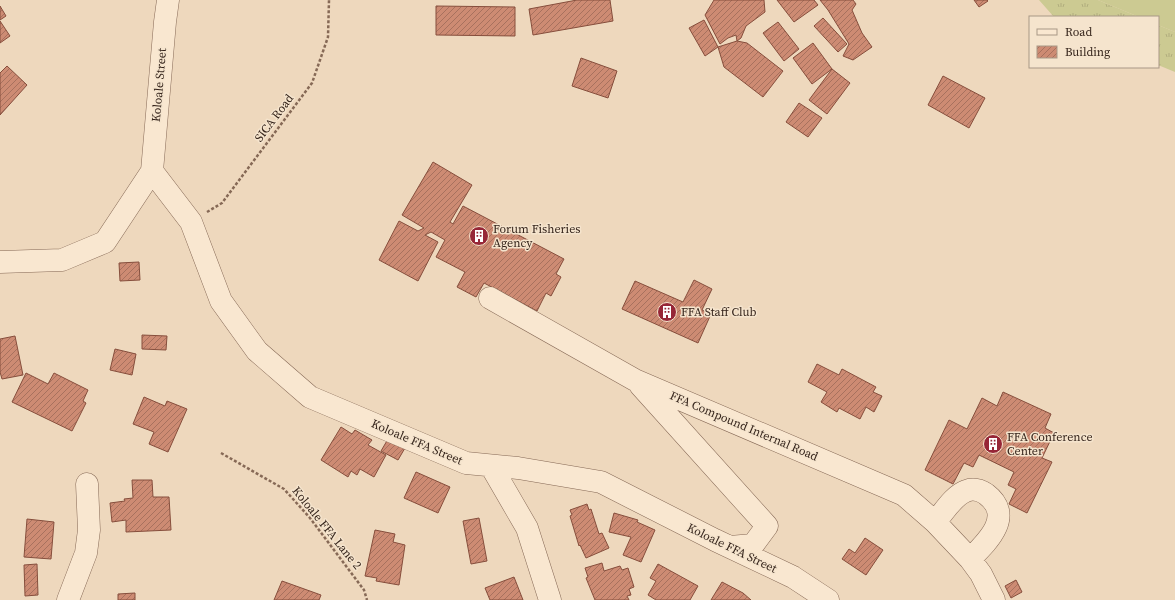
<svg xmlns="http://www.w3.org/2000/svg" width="1175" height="600" font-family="'Source Serif 4',serif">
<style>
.grass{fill:url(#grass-tufts)}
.pitch{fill:#ccca92}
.building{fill:url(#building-hatch);stroke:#864e3c}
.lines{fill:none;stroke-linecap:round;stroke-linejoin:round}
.minor-casing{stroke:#866956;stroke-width:23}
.path{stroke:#866956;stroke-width:2.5;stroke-dasharray:3 2;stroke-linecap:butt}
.minor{stroke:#f9e7d0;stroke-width:22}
.labels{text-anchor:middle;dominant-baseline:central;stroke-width:3;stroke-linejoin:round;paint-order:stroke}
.street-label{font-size:12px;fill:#35241b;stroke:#f5e4cd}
.poi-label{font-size:12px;fill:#35241b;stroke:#f5e4cd;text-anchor:start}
</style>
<defs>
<pattern id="grass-tufts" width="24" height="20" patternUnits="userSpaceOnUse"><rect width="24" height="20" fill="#ccca92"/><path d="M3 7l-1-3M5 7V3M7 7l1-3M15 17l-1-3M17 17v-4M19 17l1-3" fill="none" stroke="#b0ad7d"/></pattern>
<pattern id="building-hatch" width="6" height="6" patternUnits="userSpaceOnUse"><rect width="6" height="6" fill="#cd8b73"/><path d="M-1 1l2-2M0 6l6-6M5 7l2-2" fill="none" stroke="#a7715e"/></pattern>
</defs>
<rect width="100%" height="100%" fill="#eed8bd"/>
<path class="grass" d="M1039,0H1098L1139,17H1054Z
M1158,25L1175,32V72L1158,65Z"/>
<path class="pitch" d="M1098,0H1175V32L1158,25V17H1139Z"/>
<path class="building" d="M577,0H610L613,21L533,35L529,9Z
M714,0H764L765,12L746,26L741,38L737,41L736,35L728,38L720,44L705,15Z
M777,0H814L818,5L794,22Z
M820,0H853L856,4L852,10L862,33L872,47L853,60L843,56L849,44L828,10Z
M974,0H987L988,1L979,7Z
M0,6L6,16L0,20Z
M436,6L515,7V36L436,35Z
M823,18L847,44L838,52L814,26Z
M704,20L718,47L705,56L689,28Z
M0,21L10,36L0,43Z
M778,22L799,49L784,61L763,33Z
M737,41L747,43L783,71L763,97L724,67L718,47Z
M813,43L832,69L812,84L793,58Z
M581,58L617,71L608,98L572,86Z
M7,66L27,85L0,115V73Z
M832,69L850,83L827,114L809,100Z
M943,76L985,98L969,128L928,105Z
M799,103L822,118L808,137L786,122Z
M433,162L472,185L450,222L453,224L463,206L564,259L556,274L561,277L551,296L546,293L537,311L484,283L476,297L457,287L465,272L436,257L445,240L431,232L425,235L438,242L418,281L379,260L399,221L418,231L424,228L402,215Z
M139,262L140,280L120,281L119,263Z
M694,280L712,289L702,310L711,314L698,343L622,309L635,281L683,302Z
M142,335L167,336L166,350L142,349Z
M15,336L23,375L2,379L0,372V339Z
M115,349L136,354L132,375L110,370Z
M817,364L839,375L842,369L876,387L873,392L882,396L874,412L866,407L860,419L839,408L837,412L821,402L827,392L808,382Z
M26,373L48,384L54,373L88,390L83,401L86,403L72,431L12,402Z
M1003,392L1051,414L1045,428L1054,433L1042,458L1052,462L1027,513L1009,504L1016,489L1008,485L1014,472L979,455L973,467L964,463L953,484L925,470L949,420L967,429L982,398L997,406Z
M144,397L165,406L167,401L187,409L168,452L149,444L154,432L133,424Z
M341,427L352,434L355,430L372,440L368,445L386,455L374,477L360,469L357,475L351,471L348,477L321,460Z
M388,439L405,448L398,460L381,451Z
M416,472L450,487L438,513L404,498Z
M132,480H152L153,497H169L171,530L126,532V520L112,522L110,503L125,501L124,499L133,498Z
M587,504L589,510L591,509L599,534L602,533L609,548L586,558L580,545L579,546L570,516L572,515L570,510Z
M614,513L638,520L637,522L655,530L641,562L623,555L631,537L609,532Z
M479,518L487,561L471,564L463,521Z
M27,519L54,522L51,559L24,557Z
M375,530L395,534L393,542L405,545L399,585L376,581L377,578L365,576Z
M865,538L883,550L866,575L842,559L849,549L855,553Z
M602,563L604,571L620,566L622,570L628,568L634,587L629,589L631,595L627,596L629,600H595L586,578L588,577L585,568Z
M37,564L38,595L25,596L24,565Z
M658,564L698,586L690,600H656L648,595L656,581L650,578Z
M514,577L523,600H490L485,588Z
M1016,580L1022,592L1011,598L1005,586Z
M282,581L321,595L319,600H274Z
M722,582L743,593L751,600H711Z
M135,593V600H118V594Z"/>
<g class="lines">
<g class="minor-casing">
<path id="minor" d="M152,171L191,222L221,301L257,351L310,397L466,463L518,468L601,482L715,540L793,577L828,600
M0,262L62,260L105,242L152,171L165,22L168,0
M490,298L635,380L904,495L935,522L970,559L981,574L994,600
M640,385L767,526L753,545L730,547
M491,466L527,528L550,600
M935,522C944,512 953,496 966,491C973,488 980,490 986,494C1015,516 987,542 970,559
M68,600L86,553L89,530L87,484"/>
</g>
<path class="path" d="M207,212L222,203L312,83L328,37L329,0
M221,453L284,489L310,518L364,590L367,600"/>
<use href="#minor" class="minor"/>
</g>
<defs>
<g id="building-disc" transform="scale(1)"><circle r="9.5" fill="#962637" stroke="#f5e4cd"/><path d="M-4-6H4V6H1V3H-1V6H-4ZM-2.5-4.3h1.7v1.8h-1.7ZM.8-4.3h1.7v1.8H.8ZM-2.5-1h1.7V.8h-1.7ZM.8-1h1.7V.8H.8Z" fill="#fff"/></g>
</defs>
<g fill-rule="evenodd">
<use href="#building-disc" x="479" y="236"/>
<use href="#building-disc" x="667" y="312"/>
<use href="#building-disc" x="993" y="444"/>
</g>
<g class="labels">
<g class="street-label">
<text transform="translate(159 85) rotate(-85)">Koloale Street</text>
<text transform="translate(274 118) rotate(-53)">SICA Road</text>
<text transform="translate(744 426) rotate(23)">FFA Compound Internal Road</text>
<text transform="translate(417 442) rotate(23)">Koloale FFA Street</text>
<text transform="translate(327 528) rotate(51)">Koloale FFA Lane 2</text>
<text transform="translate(732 548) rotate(26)">Koloale FFA Street</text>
</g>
<g class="poi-label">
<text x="493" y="229">Forum Fisheries<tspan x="493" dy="14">Agency</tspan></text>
<text x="681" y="312">FFA Staff Club</text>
<text x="1007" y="437">FFA Conference<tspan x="1007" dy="14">Center</tspan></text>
</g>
</g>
<rect x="1029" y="16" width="130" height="52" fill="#f5e4cd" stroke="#a89786"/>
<rect x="1037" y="29" width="20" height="6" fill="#f9e7d0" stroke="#a89786"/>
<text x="1065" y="36" font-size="12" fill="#35241b">Road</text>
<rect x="1037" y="46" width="20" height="12" fill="url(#building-hatch)" stroke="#a89786"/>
<text x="1065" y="56" font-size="12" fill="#35241b">Building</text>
</svg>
